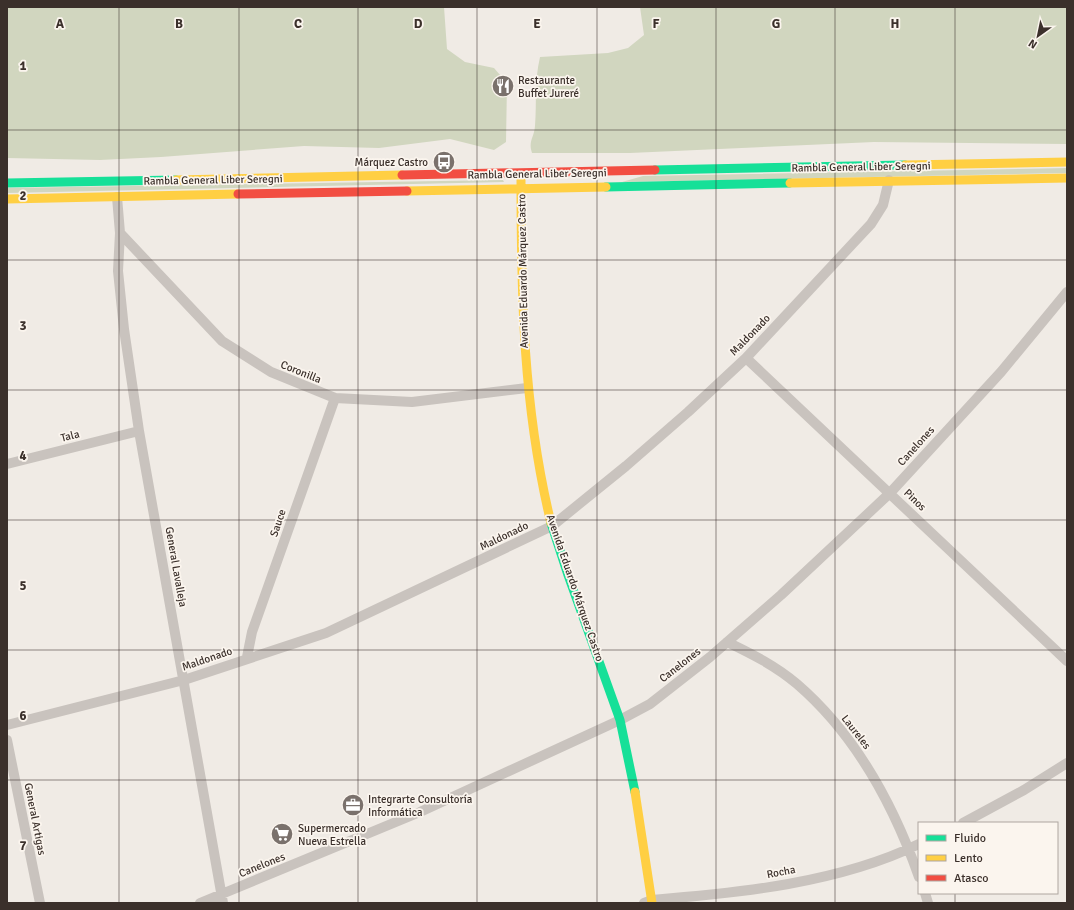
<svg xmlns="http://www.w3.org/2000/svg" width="1074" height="910" font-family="Signika,sans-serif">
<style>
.green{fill:#d1d6bf}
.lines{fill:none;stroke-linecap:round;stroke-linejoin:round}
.street{stroke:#c9c3be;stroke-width:10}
.fast{stroke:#16e098;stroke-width:9}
.slow{stroke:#ffcf43;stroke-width:9}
.jam{stroke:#f24e42;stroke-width:9}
.grid{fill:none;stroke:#3b302b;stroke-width:1;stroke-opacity:0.55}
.labels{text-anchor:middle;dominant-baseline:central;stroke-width:3.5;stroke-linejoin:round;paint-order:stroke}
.poi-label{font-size:11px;fill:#3b302b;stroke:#fbf5ee;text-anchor:start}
.street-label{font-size:11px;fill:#3b302b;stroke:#fbf5ee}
.grid-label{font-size:13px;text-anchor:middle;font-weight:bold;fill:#3b302b;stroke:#fbf5ee;stroke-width:3.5;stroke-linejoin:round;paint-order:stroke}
</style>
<rect width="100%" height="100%" fill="#f0ebe5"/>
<path class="green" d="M7,7H444L447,49L465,62L494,68L507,83L506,142L494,150L450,139L379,148L304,146L161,157L100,160L7,158Z
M640,7H1067V144L874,142L630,153H532C528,141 534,138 535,126C537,101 534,83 540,57L608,53L628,48L644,35Z
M1067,168V173L622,182L643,176Z
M503,180L504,182L7,193V188Z"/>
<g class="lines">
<path class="street" d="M117,197L120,233L118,271L124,329L139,431L223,903
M120,233L222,341L271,372L335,398L412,402L527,388
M746,358L1067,661
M7,464L139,431
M727,642C752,654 776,666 797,684C855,734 894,806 919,877
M247,657L252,632L335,398
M7,725L184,680L326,633L552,526L626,466L688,412L746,358L871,224L883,205L889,180
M7,740L40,903
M963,823L1024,790L1067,763
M925,893L928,903
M200,903L420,812L620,720L650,704L710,657L781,595L890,493L1001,372L1067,292
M644,903L652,900C739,893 839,883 919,844"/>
<path class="fast" d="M655,170L905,165
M7,183L176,180
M606,187L790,183
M551,523L568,575L620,720L635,792"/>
<path class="slow" d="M905,165L1067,162
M521,178C521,295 523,408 551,523
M176,180L402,175
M790,183L1067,178
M407,191L606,187
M7,199L238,194
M635,792L652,903"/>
<path class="jam" d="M402,175L655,170
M238,194L407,191"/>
</g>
<path class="grid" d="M119,7V903M239,7V903M358,7V903M477,7V903M597,7V903M716,7V903M835,7V903M955,7V823M7,130H1067M7,260H1067M7,390H1067M7,520H1067M7,650H1067M7,780H1067M955,893V903"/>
<defs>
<g id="restaurant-disc" transform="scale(1.15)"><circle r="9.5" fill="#7a716c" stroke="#fbf5ee"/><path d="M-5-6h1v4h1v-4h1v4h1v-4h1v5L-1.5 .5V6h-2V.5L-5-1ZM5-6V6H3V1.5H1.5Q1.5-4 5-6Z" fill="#fff"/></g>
<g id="bus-disc" transform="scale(1.15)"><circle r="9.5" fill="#7a716c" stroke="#fbf5ee"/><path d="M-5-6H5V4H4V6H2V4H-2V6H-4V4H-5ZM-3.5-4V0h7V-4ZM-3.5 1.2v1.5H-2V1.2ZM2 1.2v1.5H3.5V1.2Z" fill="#fff"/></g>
<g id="office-disc" transform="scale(1.15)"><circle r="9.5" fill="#7a716c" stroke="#fbf5ee"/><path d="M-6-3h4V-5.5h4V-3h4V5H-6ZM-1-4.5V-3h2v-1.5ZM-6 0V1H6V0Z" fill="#fff"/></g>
<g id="supermarket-disc" transform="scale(1.15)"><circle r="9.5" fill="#7a716c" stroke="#fbf5ee"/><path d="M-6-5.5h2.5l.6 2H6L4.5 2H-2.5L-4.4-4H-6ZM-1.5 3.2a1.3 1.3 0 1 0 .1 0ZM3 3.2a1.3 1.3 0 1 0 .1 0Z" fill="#fff"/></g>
</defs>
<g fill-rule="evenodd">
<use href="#restaurant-disc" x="503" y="86"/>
<use href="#bus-disc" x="444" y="162"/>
<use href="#office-disc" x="353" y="805"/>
<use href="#supermarket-disc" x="282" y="834"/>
</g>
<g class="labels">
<g class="poi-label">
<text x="518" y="80">Restaurante<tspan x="518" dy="13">Buffet Jureré</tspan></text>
<text x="428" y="162" text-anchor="end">Márquez Castro</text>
<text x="368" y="799">Integrarte Consultoría<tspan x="368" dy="13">Informática</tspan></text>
<text x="298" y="828">Supermercado<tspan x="298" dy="13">Nueva Estrella</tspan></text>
</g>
<g class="street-label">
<text transform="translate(861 167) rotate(-1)">Rambla General Liber Seregni</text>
<text transform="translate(537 174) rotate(-1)">Rambla General Liber Seregni</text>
<text transform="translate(213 180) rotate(-1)">Rambla General Liber Seregni</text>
<text transform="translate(523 271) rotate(-91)">Avenida Eduardo Márquez Castro</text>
<text transform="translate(750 335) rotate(-46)">Maldonado</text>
<text transform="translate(301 372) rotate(22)">Coronilla</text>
<text transform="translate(70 436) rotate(-14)">Tala</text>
<text transform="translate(916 446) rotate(-48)">Canelones</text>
<text transform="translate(915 500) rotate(44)">Pinos</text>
<text transform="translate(278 523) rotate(-71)">Sauce</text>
<text transform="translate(504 536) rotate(-26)">Maldonado</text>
<text transform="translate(176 567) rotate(80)">General Lavalleja</text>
<text transform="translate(575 588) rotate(71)">Avenida Eduardo Márquez Castro</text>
<text transform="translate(207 659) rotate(-19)">Maldonado</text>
<text transform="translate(680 665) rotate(-38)">Canelones</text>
<text transform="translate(856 732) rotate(52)">Laureles</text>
<text transform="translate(35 819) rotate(79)">General Artigas</text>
<text transform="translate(262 865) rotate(-22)">Canelones</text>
<text transform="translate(781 872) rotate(-11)">Rocha</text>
</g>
</g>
<g class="grid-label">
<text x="60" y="28">A</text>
<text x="179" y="28">B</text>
<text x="298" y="28">C</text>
<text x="418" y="28">D</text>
<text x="537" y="28">E</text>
<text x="656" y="28">F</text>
<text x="776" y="28">G</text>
<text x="895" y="28">H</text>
<text x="23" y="70">1</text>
<text x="23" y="200">2</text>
<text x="23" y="330">3</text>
<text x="23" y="460">4</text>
<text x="23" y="590">5</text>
<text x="23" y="720">6</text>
<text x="23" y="850">7</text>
</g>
<rect width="1074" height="910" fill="none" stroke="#3b302b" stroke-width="16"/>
<rect x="918" y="822" width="140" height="72" fill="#fbf5ee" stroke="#aea6a0"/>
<rect x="926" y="835" width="20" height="6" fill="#16e098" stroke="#aea6a0"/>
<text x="954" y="842" font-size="12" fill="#3b302b">Fluido</text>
<rect x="926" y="855" width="20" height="6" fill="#ffcf43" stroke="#aea6a0"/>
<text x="954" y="862" font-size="12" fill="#3b302b">Lento</text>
<rect x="926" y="875" width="20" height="6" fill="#f24e42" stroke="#aea6a0"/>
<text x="954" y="882" font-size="12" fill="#3b302b">Atasco</text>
<g transform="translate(1038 36) rotate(213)" stroke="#fbf5ee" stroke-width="3" paint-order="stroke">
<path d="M0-3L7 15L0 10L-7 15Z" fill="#3b302b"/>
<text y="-6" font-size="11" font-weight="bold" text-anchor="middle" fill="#3b302b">N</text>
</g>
</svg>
